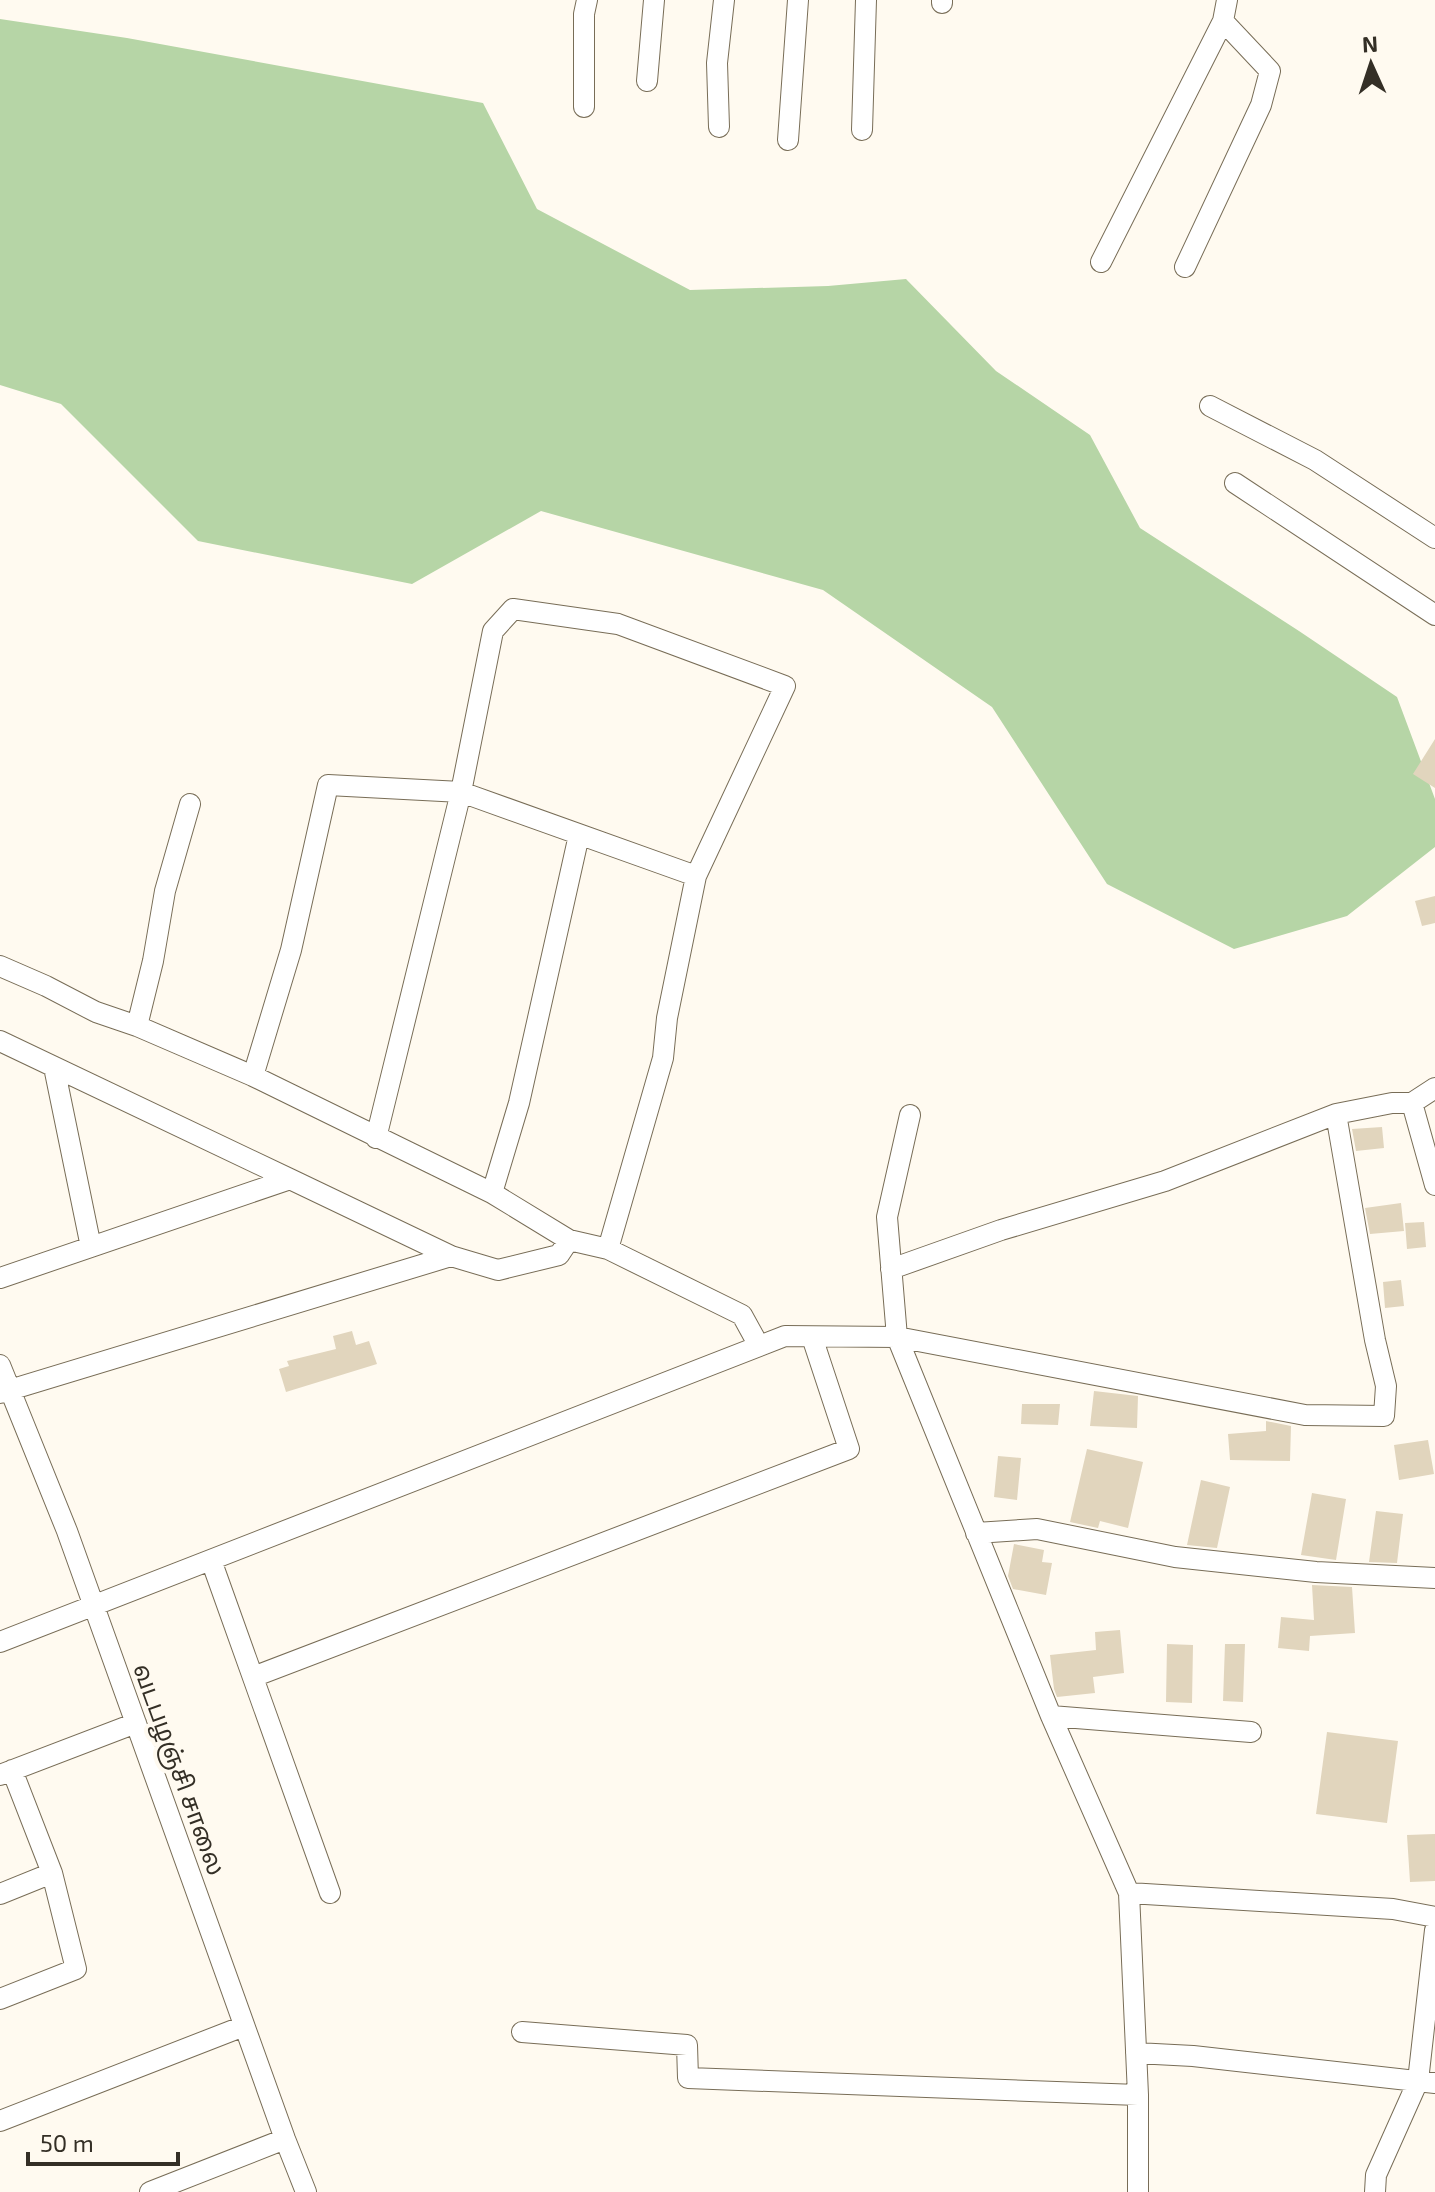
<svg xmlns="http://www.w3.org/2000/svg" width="1435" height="2192" font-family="'Exo 2','Noto Sans Tamil',sans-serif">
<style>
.green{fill:#b6d5a6}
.building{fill:#e1d5bd}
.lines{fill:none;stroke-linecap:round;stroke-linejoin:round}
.minor-casing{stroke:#786d57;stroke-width:22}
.minor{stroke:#fff;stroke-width:20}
.labels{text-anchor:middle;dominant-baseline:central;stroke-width:8;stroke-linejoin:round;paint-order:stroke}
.street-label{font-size:24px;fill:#342f26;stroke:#fffaf0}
</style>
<rect width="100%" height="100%" fill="#fffaf0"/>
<path class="green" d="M0,19L127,38L483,103L537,209L690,290L828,286L906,279L996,371L1090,435L1140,528L1299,631L1397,697L1435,799V847L1347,916L1234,949L1107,884L992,707L823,590L541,511L412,584L198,541L61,404L0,385Z"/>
<path class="building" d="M1435,739V788L1413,774Z
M1435,896V923L1422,926L1415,901Z
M1382,1127L1384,1148L1356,1151L1352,1129Z
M1401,1203L1404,1231L1370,1234L1365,1208Z
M1424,1222L1426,1247L1407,1249L1405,1223Z
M1401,1280L1404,1306L1385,1308L1383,1282Z
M352,1331L356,1345L369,1341L377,1364L286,1392L279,1369L289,1366L287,1361L336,1349L333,1336Z
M1094,1391L1138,1396L1137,1428L1090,1426Z
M1022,1404H1060L1058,1425L1021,1424Z
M1266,1421L1291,1426L1290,1461L1230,1460L1228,1434L1266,1431Z
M1428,1440L1434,1474L1399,1480L1394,1445Z
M1087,1449L1143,1462L1128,1528L1100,1521L1098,1528L1070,1522Z
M998,1456L1021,1458L1017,1500L994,1497Z
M1201,1480L1230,1487L1217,1548L1187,1545Z
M1312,1493L1346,1499L1336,1560L1301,1555Z
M1376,1511L1403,1514L1397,1563L1369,1562Z
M1014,1544L1044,1550L1042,1562L1052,1563L1046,1595L1013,1589L1008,1576Z
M1312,1585L1352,1587L1355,1633L1310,1636L1309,1651L1278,1648L1281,1617L1314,1620Z
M1120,1630L1124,1673L1093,1677L1095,1693L1057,1697L1054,1689L1050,1655L1096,1650L1095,1632Z
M1167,1644L1193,1645L1192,1703L1166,1702Z
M1225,1644H1245L1243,1702L1223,1701Z
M1327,1732L1398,1741L1387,1823L1316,1814Z
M1435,1834V1881L1410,1882L1407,1835Z"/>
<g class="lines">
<g class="minor-casing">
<path id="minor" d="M942,3V0
M647,81L654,0
M584,107V14L587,0
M719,127L717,63L724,0
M862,130L866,0
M788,140L798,0
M1101,262L1223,21L1227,0
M1185,267L1261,105L1270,71L1223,21
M1210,406L1315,460L1435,538
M1235,483L1435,615
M0,966L46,986L96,1012L137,1026L153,961L165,891L190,804
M137,1026L253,1076L492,1193L569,1240L608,1249L742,1315L759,1346
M0,1041L290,1179L0,1278
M54,1067L91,1247
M253,1076L291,950L328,785L461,792L696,876
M1412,1103L1435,1185
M910,1115L887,1217L897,1337L1305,1415L1384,1416L1386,1386L1375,1340L1336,1114
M376,1138L461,792L493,631L513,609L618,624L785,686L696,876L667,1018L663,1058L608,1249
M492,1193L519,1103L579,835
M451,1256L498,1270L559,1255L569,1240
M891,1269L1001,1230L1165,1181L1336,1114L1392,1103H1412L1435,1088
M0,1365L67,1531L285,2139L306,2192
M0,1393L451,1256L290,1179
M976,1533L1037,1529L1175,1557L1316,1572L1435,1578
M211,1560L330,1893
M0,1642L785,1336L897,1337L1051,1716L1129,1893L1138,2095
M253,1677L849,1449L812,1337
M1051,1716L1251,1732
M0,1775L136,1723
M1129,1893L1393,1909L1435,1917
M0,1894L52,1873
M0,1999L76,1969L52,1873L12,1770
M522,2032L687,2045L688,2078L1138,2095V2192
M1136,2053L1193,2056L1435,2083
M0,2121L244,2026
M150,2192L285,2139
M1375,2192L1376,2175L1418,2081L1435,1930"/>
</g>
<use href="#minor" class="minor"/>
</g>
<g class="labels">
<g class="street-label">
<text transform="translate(180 1769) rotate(70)">வடபழஞ்சி சாலை</text>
</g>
</g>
<g transform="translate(1371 64) rotate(357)" stroke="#fffaf0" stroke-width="6" paint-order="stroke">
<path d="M0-6L14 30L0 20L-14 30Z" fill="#342f26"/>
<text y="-12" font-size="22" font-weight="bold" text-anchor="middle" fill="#342f26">N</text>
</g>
<path d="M28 2152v12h150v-12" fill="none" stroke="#342f26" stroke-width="4"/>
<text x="40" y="2152" font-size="24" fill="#342f26" stroke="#fffaf0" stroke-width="6" paint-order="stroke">50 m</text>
</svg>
